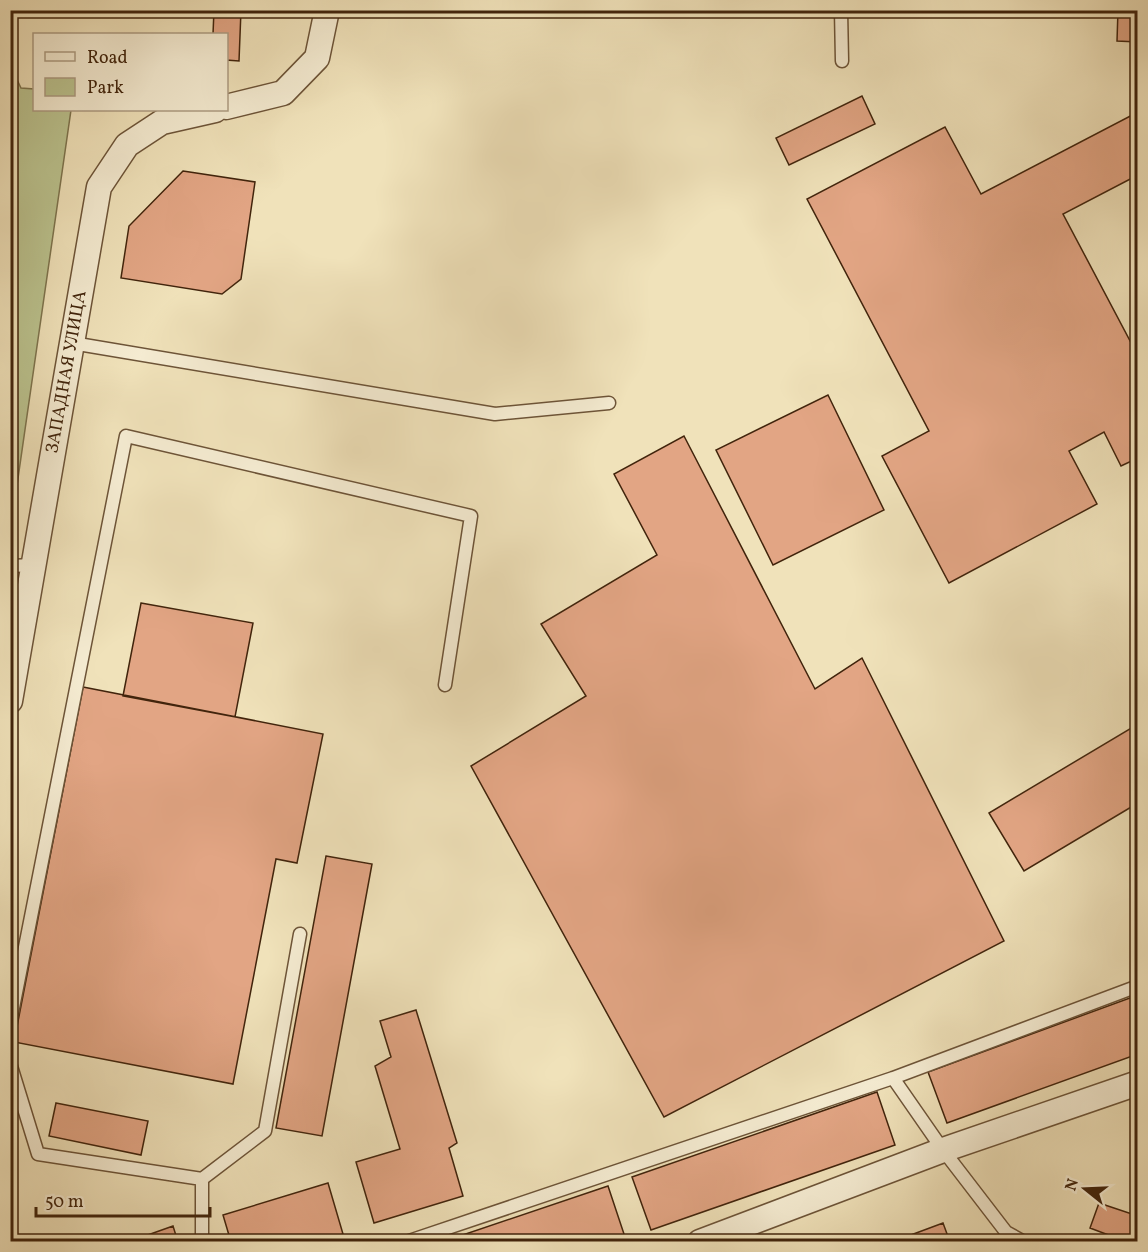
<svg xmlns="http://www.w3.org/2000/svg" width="1148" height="1252" font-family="Vollkorn,serif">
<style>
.green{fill:#bbc38f;stroke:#7e744e;stroke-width:1.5}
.building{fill:#e2a584;stroke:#41240c;stroke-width:1.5}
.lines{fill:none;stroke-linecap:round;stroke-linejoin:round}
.service-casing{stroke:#6d5438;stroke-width:15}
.minor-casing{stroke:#6d5438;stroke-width:27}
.service{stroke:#f5ecd2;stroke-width:12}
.minor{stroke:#f5ecd2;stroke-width:24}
.labels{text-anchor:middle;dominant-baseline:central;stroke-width:4.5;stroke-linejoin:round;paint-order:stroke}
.street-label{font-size:18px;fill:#41240c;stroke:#f5ecd2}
</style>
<rect width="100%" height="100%" fill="#f0e2ba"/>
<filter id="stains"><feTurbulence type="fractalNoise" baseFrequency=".00333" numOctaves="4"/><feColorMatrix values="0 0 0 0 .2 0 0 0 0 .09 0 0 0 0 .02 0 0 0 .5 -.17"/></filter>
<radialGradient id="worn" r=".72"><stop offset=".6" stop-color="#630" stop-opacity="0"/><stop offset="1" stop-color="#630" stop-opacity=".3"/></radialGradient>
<path class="green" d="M11,67L21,88L34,89V110H71L11,527Z"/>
<path class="building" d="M214,10H241L239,61L226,60V34H213Z
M1118,10H1138V42L1117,41Z
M862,96L875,124L789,165L776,138Z
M1138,112V175L1063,214L1138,356V458L1121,466L1104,432L1069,451L1097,504L949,583L882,456L929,431L807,199L945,127L981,194Z
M183,171L255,182L241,279L222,294L121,278L129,226Z
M828,395L884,510L773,565L716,450Z
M684,436L815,689L862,658L1004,941L664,1117L471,766L586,696L541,624L657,555L614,474Z
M141,603L253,623L235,717L123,696Z
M83,687L323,734L297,863L276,859L233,1084L14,1042Z
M1138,724V803L1024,871L989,813Z
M326,856L372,864L322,1136L276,1128Z
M1138,995V1054L947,1123L928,1072Z
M416,1010L457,1143L449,1148L463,1196L374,1223L356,1162L400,1149L375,1066L391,1057L380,1021Z
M877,1092L895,1145L651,1230L632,1177Z
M56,1103L148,1121L141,1155L49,1136Z
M328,1183L343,1234L317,1242H231L223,1215Z
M608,1186L625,1237L613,1242H442Z
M1099,1203L1138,1216V1242H1127L1090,1228Z
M943,1223L950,1242H892Z
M173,1226L178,1242H128Z"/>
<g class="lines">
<g class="service-casing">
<path id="service" d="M841,10L842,61
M72,343L495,414L609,403
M10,566L34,565
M10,1023L126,436L471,516L445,685
M10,1063L38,1154L202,1179V1242
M893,1078L943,1150L1006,1232L1024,1242
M202,1179L265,1131L300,934
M406,1242L893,1078L1138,986"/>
</g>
<g class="minor-casing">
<path id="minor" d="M226,107L283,93L317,58L327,10
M10,701L99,187L127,145L162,122L215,110
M700,1242L943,1150L1138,1083"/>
</g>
<use href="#service" class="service"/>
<use href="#minor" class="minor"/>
</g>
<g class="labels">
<g class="street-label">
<text transform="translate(67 372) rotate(-80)">ЗАПАДНАЯ УЛИЦА</text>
</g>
</g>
<rect width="1148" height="1252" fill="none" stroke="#f0e2ba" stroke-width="36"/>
<rect x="12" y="12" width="1124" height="1228" fill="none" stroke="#41240c" stroke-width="3"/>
<rect x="18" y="18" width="1112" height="1216" fill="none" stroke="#41240c" stroke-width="1.5"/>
<rect x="33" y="33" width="195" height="78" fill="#f5ecd2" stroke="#ad9c83" stroke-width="1.5"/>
<rect x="45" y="52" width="30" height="9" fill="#f5ecd2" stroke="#ad9c83" stroke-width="1.5"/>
<text x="87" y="63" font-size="18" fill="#41240c">Road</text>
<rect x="45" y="78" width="30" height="18" fill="#bbc38f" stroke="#ad9c83" stroke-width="1.5"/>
<text x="87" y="93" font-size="18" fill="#41240c">Park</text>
<g transform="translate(1085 1189) rotate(288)" stroke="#f5ecd2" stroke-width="4.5" paint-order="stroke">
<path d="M0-4.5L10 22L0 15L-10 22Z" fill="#41240c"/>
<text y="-9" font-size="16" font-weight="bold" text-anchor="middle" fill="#41240c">N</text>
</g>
<path d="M36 1207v9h174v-9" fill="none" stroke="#41240c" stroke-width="3"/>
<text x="45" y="1207" font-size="18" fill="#41240c" stroke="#f5ecd2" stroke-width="4.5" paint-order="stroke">50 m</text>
<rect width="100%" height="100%" filter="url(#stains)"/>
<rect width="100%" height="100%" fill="url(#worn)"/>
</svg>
